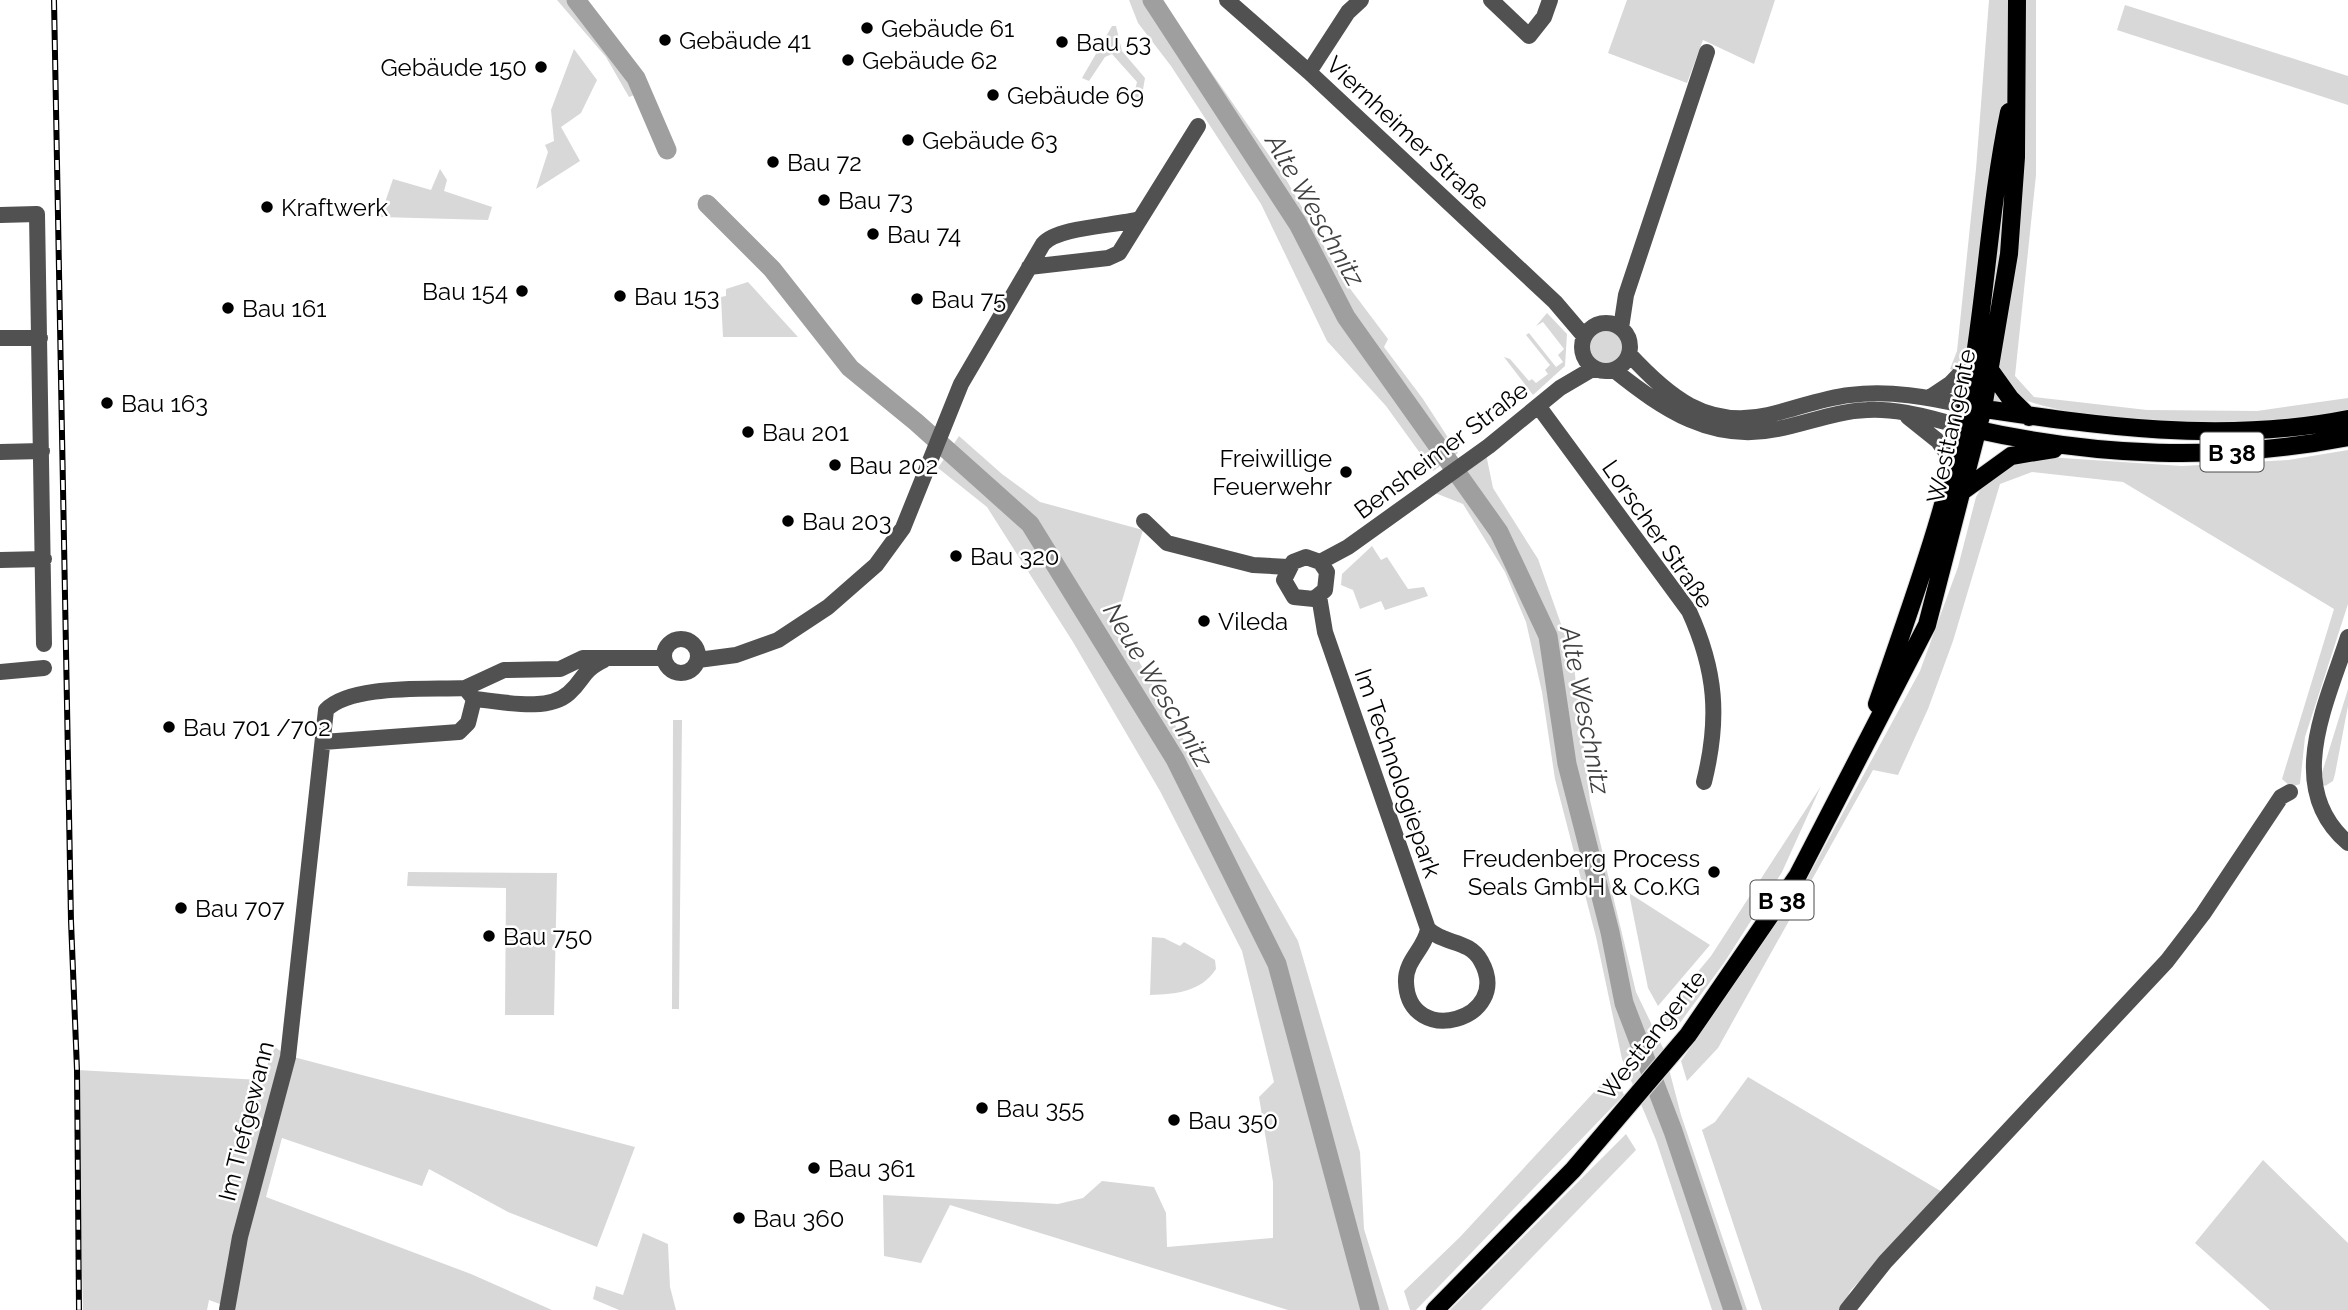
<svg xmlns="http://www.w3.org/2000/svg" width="2348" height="1310" font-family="Raleway,sans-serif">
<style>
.green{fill:#d8d8d8}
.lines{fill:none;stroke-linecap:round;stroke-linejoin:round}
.river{stroke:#9f9f9f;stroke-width:19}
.major-casing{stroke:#dbdbdb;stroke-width:20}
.minor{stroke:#515151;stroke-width:16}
.major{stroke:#000;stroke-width:18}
.rail-casing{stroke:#000;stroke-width:6}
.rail{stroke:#fff;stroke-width:3.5;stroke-dasharray:10;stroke-linecap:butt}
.poi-dot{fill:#000;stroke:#fff;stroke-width:2.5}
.labels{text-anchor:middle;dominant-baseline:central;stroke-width:5;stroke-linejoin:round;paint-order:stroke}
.shield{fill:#fff;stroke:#4c4c4c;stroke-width:2}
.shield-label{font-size:23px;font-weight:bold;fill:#000}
.poi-label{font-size:24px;fill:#000;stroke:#fff;text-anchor:start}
.street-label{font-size:24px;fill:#000;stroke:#fff}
.water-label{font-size:26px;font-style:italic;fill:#404040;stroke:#fff}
</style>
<rect width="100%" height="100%" fill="#fff"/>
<path class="green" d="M557,0H570L573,3L613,54L637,94L629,97L606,57Z
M1129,0H1161L1287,181L1342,278L1388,339L1384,347L1423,399L1458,453L1433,471L1386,406L1327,341L1261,204L1171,66L1138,23Z
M1627,0H1775L1754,64L1703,40L1687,83L1608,53Z
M1989,0H2036V175L2015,376L2034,397L2147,410L2257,411L2348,398V414C2318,421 2288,421 2257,422C2171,425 2078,424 1997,390L2010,405L1993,402L1996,389L1950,369L1957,351L1976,169Z
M2125,5L2348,76V105L2117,30Z
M1112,26H1116L1122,51L1145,78L1142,95L1132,102L1137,82L1112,54L1105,57L1089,81L1082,78Z
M574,49L597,80L581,113L561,127L580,161L536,189L548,152L545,145L554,141L551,110Z
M440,169L447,180L444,191L492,207L488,220L380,217L393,179L431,190Z
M748,282L798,337H723L721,297L726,296V289Z
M1547,313L1567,334L1565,366L1533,395L1504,357L1510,359L1529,381L1532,379L1536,383L1548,374L1545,370L1550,365L1526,335L1529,333L1556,367L1563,362L1558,355L1564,349L1543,322L1536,326Z
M1588 348a18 18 0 1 1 36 0a18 18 0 1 1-36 0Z
M959,436L1002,474L1040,502L1143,530L1116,621L1298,941L1360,1152L1364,1229L1389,1310H1288L950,1205L921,1263L884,1256L883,1195L1058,1204L1083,1198L1102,1181L1154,1187L1166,1213L1167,1247L1273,1238V1182L1259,1097L1274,1082L1242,951L1160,791L1073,642L987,507L938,468Z
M2348,450V604L2305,737L2300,784L2291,787L2282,779L2334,609L2123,482L2032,472L2000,484L1953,641L1928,709L1898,775L1873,770L1718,1048L1687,1081L1681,1061L1807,879L1920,671L1958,567L1976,497L1986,480L2001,466L2032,456L2182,466L2288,460Z
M1486,454L1493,488L1538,559L1573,658L1590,800L1636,992L1664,1050L1681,1115L1747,1310H1712L1656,1140L1622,1059L1596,937L1555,779L1542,692L1526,622L1505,572L1463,504L1430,491Z
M1372,546L1381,560L1387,557L1408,589L1424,587L1428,596L1385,610L1381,601L1360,609L1353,590L1341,585L1342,574Z
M2348,689V706L2335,774L2333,781L2325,786L2321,784V776Z
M673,720H682L679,1009H672Z
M1821,786L1782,872L1724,963L1674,1031L1662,1015L1711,956Z
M408,872L557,873L554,1015H505L506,888L407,886Z
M1629,893L1710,945L1658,1006L1648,988Z
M1152,937L1164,938L1180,946L1184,942L1215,960L1216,969C1201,992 1176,994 1150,995Z
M275,1047L286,1055L635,1147L597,1247L508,1212L429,1169L422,1186L282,1138L266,1197L471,1274L552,1310H236L209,1300L207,1310H83L77,1070L261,1080Z
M1615,1075L1624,1095L1416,1310H1410L1404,1291L1460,1237L1608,1077Z
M1748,1077L1944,1193L1851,1290L1840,1310H1762L1702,1130L1715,1122Z
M1626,1134L1636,1150L1481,1310H1450Z
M2263,1160L2348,1243V1310H2270L2195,1243Z
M643,1233L668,1244L670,1287L676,1310H619L593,1299L596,1286L623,1295Z"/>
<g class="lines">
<path class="river" d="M576,0L636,78L667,150
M1152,0L1298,224L1346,317L1499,532L1548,636L1567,764L1610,932L1624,1003L1673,1131L1733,1310
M707,204L772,269L850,368L916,422L1030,524L1175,759L1277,964L1370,1310"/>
<g class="major-casing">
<path id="major" d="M1990,370L2010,398L2029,417
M1972,407C2097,426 2222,444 2348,419
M1969,428C2097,457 2219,462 2348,437
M1964,490L2011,456L2054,449
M1877,704C1913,600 1952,496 1970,387C1986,296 1990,203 2009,112
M1435,1310L1573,1170L1688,1035L1798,875L1927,625L1983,408L2009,254L2016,157L2017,0"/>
</g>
<path class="minor" d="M1227,0L1309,72L1555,302L1584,336
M1491,0L1529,36L1544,17L1550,0
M1309,72L1348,12L1361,0
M0,215L37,214L44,644
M1029,267L1108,258L1119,253L1198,126
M1582 347a24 24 0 1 1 48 0a24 24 0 1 1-48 0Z
M1621,328L1626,295L1707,52
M0,338H40
M1629,354C1668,396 1706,429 1768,415C1795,409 1822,398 1850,395C1889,390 1929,397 1967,406
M1614,370C1664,410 1712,443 1778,429C1808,423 1837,411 1867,410C1899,408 1932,419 1962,426
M1929,398L1950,384L1975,358
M1539,407L1689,611C1716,670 1720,718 1704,782
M1908,417L1938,441L1953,462
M0,452L42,451
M1144,521L1167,543L1253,565L1288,567
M0,560L44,559
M1320,562L1327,572L1325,590L1314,599L1294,597L1284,580L1293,562L1306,557L1320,562L1348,547L1489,446L1560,388L1594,368
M1319,596L1325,632L1428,929C1444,945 1469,939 1481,961C1514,1020 1408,1049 1406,982C1405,960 1425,949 1428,929
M2348,637C2327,703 2283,788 2348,843
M664 656a17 17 0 1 1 34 0a17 17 0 1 1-34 0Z
M698,660L736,655L778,640L828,607L876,565L903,528L961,384L1043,244C1058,227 1114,226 1140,219
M0,672L44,668
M465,688L504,670L560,669L583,658H664
M474,699C501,701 547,713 569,693C585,679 581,671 604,660
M227,1310L240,1237L288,1057L326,710C351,684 429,690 465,688L474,699L468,723L459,732L323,742
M1847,1310L1885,1262L2167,961L2203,914L2281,797L2290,792"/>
<use href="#major" class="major"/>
<g class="rail-casing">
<path id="rail" d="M54,0L71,921L77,1070L79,1310"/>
</g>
<use href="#rail" class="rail"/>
</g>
<g class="poi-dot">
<circle cx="867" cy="28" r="7"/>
<circle cx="665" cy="40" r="7"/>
<circle cx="1062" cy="42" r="7"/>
<circle cx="848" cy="60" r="7"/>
<circle cx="541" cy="67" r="7"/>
<circle cx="993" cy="95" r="7"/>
<circle cx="908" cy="140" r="7"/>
<circle cx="773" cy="162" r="7"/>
<circle cx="824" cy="200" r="7"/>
<circle cx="267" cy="207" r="7"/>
<circle cx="873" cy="234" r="7"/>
<circle cx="522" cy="291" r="7"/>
<circle cx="620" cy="296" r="7"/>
<circle cx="917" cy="299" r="7"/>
<circle cx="228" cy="308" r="7"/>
<circle cx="107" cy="403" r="7"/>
<circle cx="748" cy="432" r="7"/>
<circle cx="835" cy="465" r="7"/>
<circle cx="1346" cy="472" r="7"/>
<circle cx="788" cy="521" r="7"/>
<circle cx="956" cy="556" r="7"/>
<circle cx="1204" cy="621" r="7"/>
<circle cx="169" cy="727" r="7"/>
<circle cx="1714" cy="872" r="7"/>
<circle cx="181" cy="908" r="7"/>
<circle cx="489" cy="936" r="7"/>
<circle cx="982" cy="1108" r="7"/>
<circle cx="1174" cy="1120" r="7"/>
<circle cx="814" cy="1168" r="7"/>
<circle cx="739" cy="1218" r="7"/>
</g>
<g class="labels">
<g class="shield">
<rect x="2200.5" y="432.5" width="63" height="39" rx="5"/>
<rect x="1750.5" y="880.5" width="63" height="39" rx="5"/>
</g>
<g class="shield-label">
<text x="2232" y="452">B 38</text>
<text x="1782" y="900">B 38</text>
</g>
<g class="poi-label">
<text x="881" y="28">Gebäude 61</text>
<text x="679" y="40">Gebäude 41</text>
<text x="1076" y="42">Bau 53</text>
<text x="862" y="60">Gebäude 62</text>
<text x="527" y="67" text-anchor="end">Gebäude 150</text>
<text x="1007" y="95">Gebäude 69</text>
<text x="922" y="140">Gebäude 63</text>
<text x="787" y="162">Bau 72</text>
<text x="838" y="200">Bau 73</text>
<text x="281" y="207">Kraftwerk</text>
<text x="887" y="234">Bau 74</text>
<text x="508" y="291" text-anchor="end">Bau 154</text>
<text x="634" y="296">Bau 153</text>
<text x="931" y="299">Bau 75</text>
<text x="242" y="308">Bau 161</text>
<text x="121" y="403">Bau 163</text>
<text x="762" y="432">Bau 201</text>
<text x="1332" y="458" text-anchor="end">Freiwillige<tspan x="1332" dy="28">Feuerwehr</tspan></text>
<text x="849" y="465">Bau 202</text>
<text x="802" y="521">Bau 203</text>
<text x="970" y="556">Bau 320</text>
<text x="1218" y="621">Vileda</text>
<text x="183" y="727">Bau 701 /702</text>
<text x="1700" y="858" text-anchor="end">Freudenberg Process<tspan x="1700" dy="28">Seals GmbH &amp; Co.KG</tspan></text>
<text x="195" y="908">Bau 707</text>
<text x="503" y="936">Bau 750</text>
<text x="996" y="1108">Bau 355</text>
<text x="1188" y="1120">Bau 350</text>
<text x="828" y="1168">Bau 361</text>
<text x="753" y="1218">Bau 360</text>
</g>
<g class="street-label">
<text transform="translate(1408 133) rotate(43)">Viernheimer Straße</text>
<text transform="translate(1951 426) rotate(-78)">Westtangente</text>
<text transform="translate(1441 450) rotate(-37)">Bensheimer Straße</text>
<text transform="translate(1658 534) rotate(55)">Lorscher Straße</text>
<text transform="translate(1398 773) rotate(71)">Im Technologiepark</text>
<text transform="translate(1652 1035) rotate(-52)">Westtangente</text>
<text transform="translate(246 1121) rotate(-76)">Im Tiefgewann</text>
</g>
<g class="water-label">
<text transform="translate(1315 210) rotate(60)">Alte Weschnitz</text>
<text transform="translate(1158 685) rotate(59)">Neue Weschnitz</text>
<text transform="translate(1585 710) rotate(79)">Alte Weschnitz</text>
</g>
</g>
</svg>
